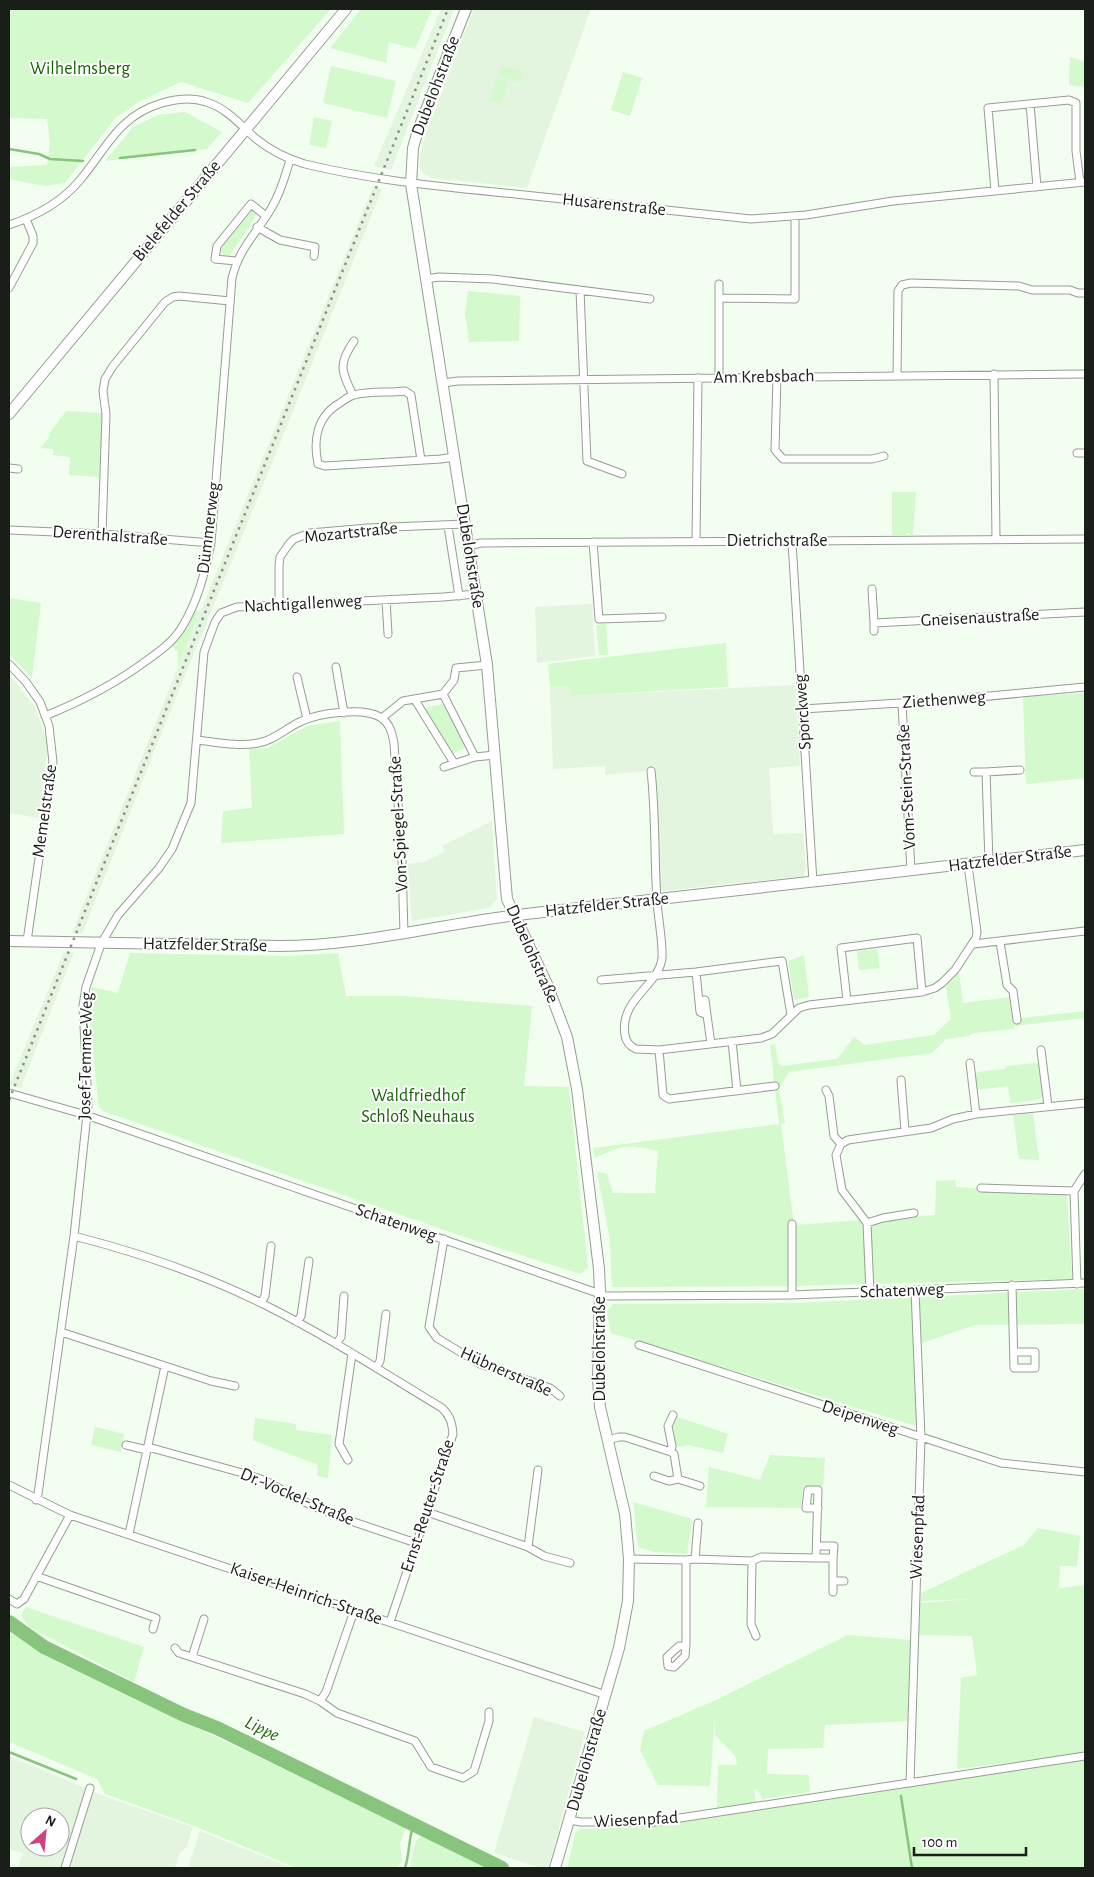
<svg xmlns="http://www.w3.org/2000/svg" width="1094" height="1877" font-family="'Alegreya Sans',sans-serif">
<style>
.built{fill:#e3f4df;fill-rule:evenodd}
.green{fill:#d3f9cc}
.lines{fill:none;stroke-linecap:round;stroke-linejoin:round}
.stream{stroke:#88c47d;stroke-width:2.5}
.river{stroke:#88c47d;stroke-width:14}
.street-casing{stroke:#949f92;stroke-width:9}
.secondary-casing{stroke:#949f92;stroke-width:12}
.street{stroke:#fff;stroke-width:7}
.secondary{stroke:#fff;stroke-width:10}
.rail{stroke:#8a9288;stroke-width:2.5;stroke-dasharray:2.5 5;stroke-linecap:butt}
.labels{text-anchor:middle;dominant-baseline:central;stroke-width:4;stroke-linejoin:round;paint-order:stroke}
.park-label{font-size:18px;fill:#146500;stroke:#fff}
.street-label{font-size:18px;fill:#1a1e19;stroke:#fff}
.water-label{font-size:19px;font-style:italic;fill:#1a6a04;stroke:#fff}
</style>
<rect width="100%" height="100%" fill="#f2feef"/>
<path class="built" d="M441,9H454L391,170L374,166Z
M474,9H591L527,188L432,178L423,173L419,167L421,151L426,133Z
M373,187L382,189L274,458L165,724L82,934L72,933L178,667Z
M592,604L595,656L537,663L535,607Z
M9,674L35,707L48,743L39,818L9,813Z
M795,685L800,766L769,768L773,834L803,833L806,869L804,876L653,892L651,797L647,771L605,775V766L553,769L550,687L570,686L571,696Z
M492,821L497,899L489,908L412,921L407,864L425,862L444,852L442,846Z
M64,952H74L23,1082L22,1088L9,1085Z
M534,1717L585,1732L548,1868H540L494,1853Z
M9,1756L104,1796L193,1827L186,1848L180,1852L175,1868H18L23,1853L9,1849ZM30,1817H60V1847H30Z
M200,1831L293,1868H188Z"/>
<path class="green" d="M9,9H331L248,103L181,82L142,100L116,117L65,183L45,186L9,179V167L47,165L50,144L47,119L9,118Z
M361,9H432L415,49L389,42L386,63L330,48Z
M1070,57L1085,62V87L1069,85Z
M502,65L523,72L520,83L498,76Z
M331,66L396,81L387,118L323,103Z
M623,72L642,78L630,116L611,110Z
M497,79L508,82L501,104L490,100Z
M185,112L222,132L207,149L105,161L133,127L158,115Z
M314,117L332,121L326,148L309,145Z
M252,210L256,213C256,219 235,247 230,255H224L220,251V247L249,212Z
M468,291L520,296L519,341L469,342L465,313Z
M66,411L101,413L103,421L99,477L69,475L70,457L53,455V449L40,448L50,436L49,434Z
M892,492H916L913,535H910V533H907L906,535H892Z
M9,598L41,603L32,678L9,654Z
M197,610L200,612L178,666V651L172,647Z
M606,624L608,655H599L596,625Z
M726,643L728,687L571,696L570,686L550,687L548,664Z
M1085,693V778L1026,784L1023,697Z
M443,704L466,747L451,755L424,708Z
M340,721L344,834L221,843L223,811L252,808L249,749L267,748L307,726Z
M877,949L880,968L859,970L857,951Z
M130,953L287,956L338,953L346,996H401L532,1006L524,1086L569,1087L588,1268L580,1274L453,1233L103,1111L99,1107L88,1006L92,987L118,993Z
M804,955L809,997L794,1000L788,961Z
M959,972L963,1003L1011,997L1013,1019L1085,1011V1018L1014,1026V1029L973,1033L969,1036L946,1039L932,1053L789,1072L779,1089L785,1123L781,1124L794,1225L935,1215L936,1181L955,1180L956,1187L1067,1195L1072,1279L794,1286L612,1287L610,1240L597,1172L607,1174L613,1193H655L658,1151C627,1144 624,1144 595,1158L593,1148L779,1124L770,1046L775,1044L778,1063L782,1066L837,1059L854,1037L865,1045L934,1035L951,1019L946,987Z
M1036,1063L1039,1065L1043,1096L1038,1100L1010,1103L1008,1086L976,1090L975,1075L977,1072L1005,1069L1006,1066Z
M1033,1113L1039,1160L1019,1159L1013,1115Z
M1085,1289V1324L975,1325L916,1345L919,1427L611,1333L607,1312L613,1304L796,1303Z
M675,1416L728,1434L723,1453L689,1445L677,1447L672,1424Z
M255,1418L296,1424V1430L332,1435L328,1478L317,1476L318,1465L253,1440Z
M95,1427L124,1434L121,1452L91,1445Z
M770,1455L825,1458L823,1486H803L801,1508L706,1507L709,1467L760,1480Z
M633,1502L692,1519L687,1554L654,1552L638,1547Z
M1038,1528L1080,1536L1077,1566H1060L1059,1588L1085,1585V1753L957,1769L961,1678L977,1675L972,1636L919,1635L920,1603L972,1599L921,1601V1593L1024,1545Z
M26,1607L144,1647L134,1682L29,1627L21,1615Z
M9,1630L44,1655L406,1827L400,1843L402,1861L397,1868H296L194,1826L105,1794L97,1779L9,1742Z
M848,1635L910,1640L909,1721L825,1725L823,1748L768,1749L767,1774L809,1775L810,1792L762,1799L758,1790L754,1789L756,1803L717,1808L718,1765H737L736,1757L715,1735V1714L710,1786L658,1785L640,1750L644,1731L716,1700Z
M1085,1760V1868H567L576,1832L579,1829L649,1827Z
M421,1833L491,1868H410L415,1843Z"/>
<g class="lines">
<path class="stream" d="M9,149L39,154L50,159L83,161
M120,158L195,150
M9,1752L76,1779
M901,1796L912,1868
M405,1868C410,1854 408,1838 414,1824"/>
<path class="river" d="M9,1622L44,1647L184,1715L217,1728L502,1868"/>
<g class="street-casing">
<path id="street" d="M1030,104L1037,187
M995,191L988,108L1069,100L1076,103V151L1080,182
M9,225C36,216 62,202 80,180C107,148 118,116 162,103C176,99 192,97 206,102C225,107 241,125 255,138C270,150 287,159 305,164C375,181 445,187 515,194C594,203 673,211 751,219L806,215L893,201L1085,182
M257,227L280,240L315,247L314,256
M236,261L215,259L217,246L251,204L266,216
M426,279L439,277L493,279L650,299
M9,288L33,243V236L26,219
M580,290L587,461L622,474
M719,298L795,299V216
M994,374L996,539
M777,376L775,450L783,459H872L884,456
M897,376L898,291L902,285L911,283L1019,286L1032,290H1070L1078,293H1085
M719,377V284
M443,383L458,381L1085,374
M353,395C341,371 338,364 354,341
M1077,453H1085
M421,460L411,395L405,391C389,393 369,391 354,395C349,396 344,400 340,403C317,416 313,440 318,464L325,466L441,459L454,457
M9,468L18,469
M448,526L459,596
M9,530L102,534L211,543
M102,534L106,414L103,391L105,379L113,366L165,302L173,297L179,296L230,301
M696,541L698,378
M593,542L599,619L662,617
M792,542L813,882
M468,546L481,543L1085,539
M872,589L874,623L1085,612
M386,600L388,634
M279,604V566L280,557L289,544L294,539L310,533L368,528L465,524
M874,623V631
M9,664L26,682L40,702L49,726L53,762L27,941
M336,667L344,713
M297,677L307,719
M443,694L475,757
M415,700L454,763
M902,703L911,871
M803,709L948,700L1085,687
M45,716C82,701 115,684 146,661C160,651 173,642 182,627C198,601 205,572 211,543L232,278C239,248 257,233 272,207C281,192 285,176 290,160
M382,718L403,701L443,694L454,680L456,668L487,665
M197,740C216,742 238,747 258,743C274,741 287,727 302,721C320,713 363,707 380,717C390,723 392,733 394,743L402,862L404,934
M444,767L475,757L495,755
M651,771C656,814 654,858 657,901C658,918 663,942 662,958C659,986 619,999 625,1035C626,1042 629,1046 636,1049L659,1050L761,1038L772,1034L799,1008L809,1005L922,992L935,988L942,983L955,970L976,938L977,932L968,865
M974,772H986
M989,862L986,772L1020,770
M1000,942L1007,985L1013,991L1017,1020
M974,944L1085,931
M696,972L700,1012L707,1015L711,1044
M601,980L696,972L782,961L791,1015
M847,1000L841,948L917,938L922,992
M699,1001L705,1000L707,1015
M732,1041L737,1091
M659,1050L663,1095L669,1099L775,1086
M1041,1050L1048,1106
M970,1063L976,1114
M901,1080L905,1131
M826,1090L829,1096L834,1136L841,1144
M9,1093L86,1115L606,1296L792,1295L1085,1283
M981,1188L1074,1191
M867,1223L883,1218L914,1213
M792,1224V1295
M74,1236C140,1253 206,1275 267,1306C327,1336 384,1373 442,1408C450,1416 452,1422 453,1434L390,1622
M444,1239L429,1327L437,1338L480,1364L550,1388L560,1396
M1077,1284L1074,1191L1085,1174
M1012,1285L1014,1368H1035V1352H1014
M870,1292L867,1223L842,1190L836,1155L841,1144L848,1140L931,1128L953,1119L976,1114L1085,1103
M261,1303L265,1296L271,1246
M297,1322L301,1316L309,1261
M61,1332L211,1381L235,1386
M336,1344L341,1337L344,1296
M639,1345L1001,1463L1085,1472
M376,1368L380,1361L386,1314
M607,1440L619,1437H625L671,1452L674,1454L678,1479
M126,1445L147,1450
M148,1447L246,1474L266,1481L300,1500L339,1517L416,1543
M671,1452L672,1446L668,1426L673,1415
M348,1460L339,1444L352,1354
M654,1476L669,1481L678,1479L700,1486
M9,1485L70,1515L606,1695
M36,1500L38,1494L74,1236L88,1105L83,1006L86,987L101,944L118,915L159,868L172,849L191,803L204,652L215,622L221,613L237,607L443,597L476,594
M818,1508H806L808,1490H818L816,1558H833V1592
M427,1512L528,1547L544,1556L570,1563
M129,1534L165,1366
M817,1546H834L833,1558
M528,1547L538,1470
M629,1559L686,1560L695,1559L752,1561L761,1557L816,1558
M695,1559L698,1523
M752,1561L751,1624L756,1636
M36,1576L156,1618L153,1629
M833,1581H844
M9,1599L17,1604L24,1599L70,1515
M686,1646H679L667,1657L668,1666L674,1667L685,1656L686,1644V1560
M175,1648L179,1653L305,1694L320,1701L337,1713L415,1741L431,1767L463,1778L474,1771L489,1721V1712
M192,1657L204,1619
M320,1701L326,1692L354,1611
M910,1783L921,1438L915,1290
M569,1820L581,1822H654L1085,1756
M65,1868L90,1788"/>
</g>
<g class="secondary-casing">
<path id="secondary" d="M466,9L418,130L413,148L411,184L487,665L507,899L547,984L567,1037L577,1089L599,1269L600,1293L598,1379L600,1407L625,1514L629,1559L628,1601L619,1648L555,1868
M9,414L346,9
M9,941L279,946C363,946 444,923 526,914C712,892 899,873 1085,850"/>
</g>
<use href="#street" class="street"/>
<use href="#secondary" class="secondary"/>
<path class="rail" d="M9,1100L448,9"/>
</g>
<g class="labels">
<g class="park-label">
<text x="80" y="69">Wilhelmsberg</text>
<text x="418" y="1096">Waldfriedhof<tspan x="418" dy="21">Schloß Neuhaus</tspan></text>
</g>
<g class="street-label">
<text transform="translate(436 86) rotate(-69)">Dubelohstraße</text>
<text transform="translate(614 205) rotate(6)">Husarenstraße</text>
<text transform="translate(177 211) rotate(-50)">Bielefelder Straße</text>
<text transform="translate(764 377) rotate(-1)">Am Krebsbach</text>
<text transform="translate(209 528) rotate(-83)">Dümmerweg</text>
<text transform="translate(351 533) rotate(-6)">Mozartstraße</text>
<text transform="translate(110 536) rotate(4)">Derenthalstraße</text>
<text x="777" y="541">Dietrichstraße</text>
<text transform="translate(470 556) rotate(81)">Dubelohstraße</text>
<text transform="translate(303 604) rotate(-3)">Nachtigallenweg</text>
<text transform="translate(980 618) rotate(-3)">Gneisenaustraße</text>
<text transform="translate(944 700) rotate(-4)">Ziethenweg</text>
<text transform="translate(803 712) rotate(-94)">Sporckweg</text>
<text transform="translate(907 787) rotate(-93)">Vom-Stein-Straße</text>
<text transform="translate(45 811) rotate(-82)">Memelstraße</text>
<text transform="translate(399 824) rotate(-93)">Von-Spiegel-Straße</text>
<text transform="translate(1010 859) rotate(-7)">Hatzfelder Straße</text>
<text transform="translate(607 905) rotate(-6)">Hatzfelder Straße</text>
<text transform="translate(205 945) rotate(1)">Hatzfelder Straße</text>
<text transform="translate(532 954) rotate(66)">Dubelohstraße</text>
<text transform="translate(86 1056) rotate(-89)">Josef-Temme-Weg</text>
<text transform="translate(396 1223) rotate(19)">Schatenweg</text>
<text transform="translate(902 1291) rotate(-2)">Schatenweg</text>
<text transform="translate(600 1349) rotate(-90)">Dubelohstraße</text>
<text transform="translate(506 1372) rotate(24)">Hübnerstraße</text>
<text transform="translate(860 1418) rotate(18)">Deipenweg</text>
<text transform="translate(297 1497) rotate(23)">Dr.-Vockel-Straße</text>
<text transform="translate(428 1506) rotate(-72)">Ernst-Reuter-Straße</text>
<text transform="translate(918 1537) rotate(-88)">Wiesenpfad</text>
<text transform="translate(306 1594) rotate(19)">Kaiser-Heinrich-Straße</text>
<text transform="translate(587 1760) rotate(-74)">Dubelohstraße</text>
<text transform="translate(636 1820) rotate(-3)">Wiesenpfad</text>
</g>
<g class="water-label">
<text transform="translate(262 1729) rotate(26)">Lippe</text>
</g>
</g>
<rect width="1094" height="1877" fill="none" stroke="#1a1e19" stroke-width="20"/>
<g transform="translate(45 1832) rotate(27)"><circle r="24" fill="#ffffff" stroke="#a3a5a3"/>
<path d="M0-4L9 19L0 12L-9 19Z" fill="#cc4481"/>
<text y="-8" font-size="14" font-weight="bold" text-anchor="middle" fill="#1a1e19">N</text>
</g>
<path d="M914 1847v8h112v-8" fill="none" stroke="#1a1e19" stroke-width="2.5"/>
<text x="922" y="1847" font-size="15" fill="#1a1e19" stroke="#ffffff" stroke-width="4" paint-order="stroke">100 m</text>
</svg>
